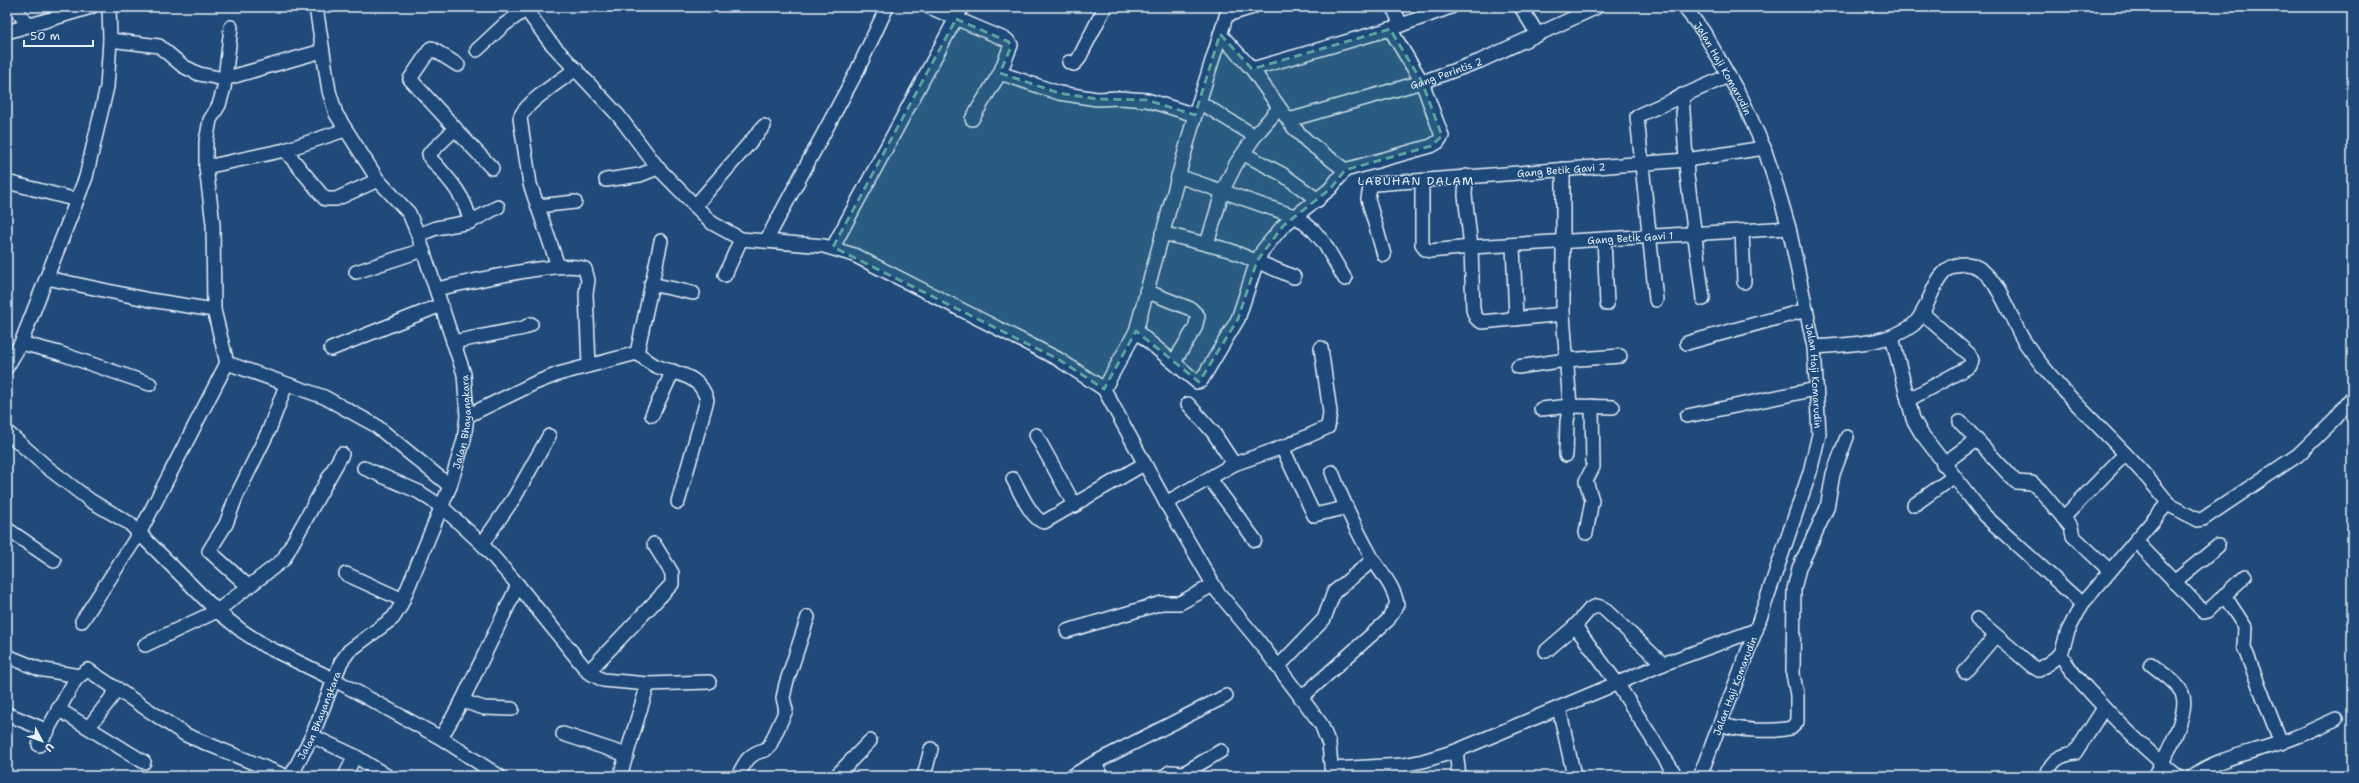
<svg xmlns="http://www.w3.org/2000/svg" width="2359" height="783" font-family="'Shantell Sans',sans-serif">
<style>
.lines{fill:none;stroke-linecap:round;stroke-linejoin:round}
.minor-casing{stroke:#e8f1f8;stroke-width:16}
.minor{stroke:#1f4a7a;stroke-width:13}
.marked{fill:#5ba19e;fill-opacity:0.2;stroke:#5ba19e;stroke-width:3;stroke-dasharray:8 5;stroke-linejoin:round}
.labels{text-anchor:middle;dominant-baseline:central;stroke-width:3;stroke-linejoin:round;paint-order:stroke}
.street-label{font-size:10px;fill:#e8f1f8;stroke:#1f4a7a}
.quarter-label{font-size:12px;letter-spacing:1px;fill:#e8f1f8;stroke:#1f4a7a}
</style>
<rect width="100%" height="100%" fill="#1f4a7a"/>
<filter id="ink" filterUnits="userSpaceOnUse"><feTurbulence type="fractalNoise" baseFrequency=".025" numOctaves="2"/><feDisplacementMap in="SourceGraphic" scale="8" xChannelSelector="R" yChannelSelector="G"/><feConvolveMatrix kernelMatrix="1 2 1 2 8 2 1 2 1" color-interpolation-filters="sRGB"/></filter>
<g filter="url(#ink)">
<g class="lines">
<g class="minor-casing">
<g id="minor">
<path d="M14,7L29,26"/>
<path d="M524,7L549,41L618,115L658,168L712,223L741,239L824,246L854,255L1058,359L1104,389"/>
<path d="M929,7L1007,40L1011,45L1000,73L972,119"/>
<path d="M1229,7L1195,115L1136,331L1104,389L1166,503L1217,591L1257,639L1321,724L1329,744L1332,776"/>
<path d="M1393,7L1401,25"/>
<path d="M1521,7L1538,35"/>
<path id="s1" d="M1684,7L1703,31L1743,101L1764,148L1777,187L1789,228L1814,347L1819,434L1810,472L1756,630L1700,776"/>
<path d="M1227,15L1253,7"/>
<path d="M7,32L91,7"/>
<path d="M1220,34L1252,69L1294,128L1308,142L1345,170"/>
<path d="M110,40L159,46L183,66L199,74L224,79L322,51"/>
<path d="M477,50L504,25L525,10"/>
<path d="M1069,62L1074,64L1078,60L1105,7"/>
<path d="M1252,69L1390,29L1451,7"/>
<path d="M1000,73L1059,93L1097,99L1119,98L1147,100L1195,115"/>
<path d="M1682,95L1687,175L1703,299"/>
<path d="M1199,102L1255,136L1236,164L1223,190L1207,244"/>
<path id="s2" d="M1289,120L1422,82L1480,61L1597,7"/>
<path d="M456,129L410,79L431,48L458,65"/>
<path d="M1255,136L1279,108"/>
<path d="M285,150L325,199H336L378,180"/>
<path d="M1244,154L1282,174L1318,200"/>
<path d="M206,167L285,150L345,130"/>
<path d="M1563,169V314L1570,406L1613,407"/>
<path d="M1178,176L1297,217L1314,231L1324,243L1345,279"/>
<path d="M1466,176L1465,195L1471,247L1473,310L1476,318L1482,322L1563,314"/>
<path d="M606,180L640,175L658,168"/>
<path id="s3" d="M1422,181V244L1425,249L1430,251L1471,247L1789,228"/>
<path d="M7,182L77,200"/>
<path d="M538,206L575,202"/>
<path d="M695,206L764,126"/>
<path d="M470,222C466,196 447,177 430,158L429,154L455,129L492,168"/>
<path d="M1742,231L1744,282"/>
<path d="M1162,233L1229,250L1294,277"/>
<path d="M418,235L436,228L470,222L498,207"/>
<path d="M1604,239L1607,304"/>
<path d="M766,241L857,71L887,7"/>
<path d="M1513,245L1516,319"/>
<path d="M833,247L962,7"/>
<path id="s4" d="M1384,255L1368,199L1370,187L1375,184L1686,160L1764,148"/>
<path d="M558,266L530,184L520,118C524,103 563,79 576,69"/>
<path d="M356,272L423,250"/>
<path d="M725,275L741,239"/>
<path d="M47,278L150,300L214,310"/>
<path d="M651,284L693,293"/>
<path d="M436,289C462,284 566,258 585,269L588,280L586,294L589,365"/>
<path d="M1146,291L1191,309L1198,316L1195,328L1174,362"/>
<path d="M1656,300L1637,117L1641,114L1728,76"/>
<path d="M1136,331L1197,382L1201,381L1238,319L1257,261L1263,250L1283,226L1330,189L1345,170L1431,146L1438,142L1442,136L1422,82L1390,29"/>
<path d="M1892,337L1913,419L1921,433L1984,515L2082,604"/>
<path d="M453,342L524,328L531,324"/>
<path d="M21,343L59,353L150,384"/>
<path d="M1687,343L1806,310"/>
<path d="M1814,347C1846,344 1887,345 1913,325C1931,310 1932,271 1957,265C1994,255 2009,319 2024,341C2063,399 2122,443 2165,499L2167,504L2082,604L2068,631L2061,654C2068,669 2080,681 2091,693C2118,723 2146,750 2177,776"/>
<path d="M331,349L441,305"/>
<path d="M637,353C643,357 649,363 656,366C678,375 700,374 707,400L678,502"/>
<path d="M227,363L324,397L375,425L450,486"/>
<path d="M7,367L21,343L86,177L107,87L110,40L109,7"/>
<path d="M1518,367L1566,360L1620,356"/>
<path d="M1908,400L1970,366L1972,360L1969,354L1922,313"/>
<path d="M1188,404L1213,432L1234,464"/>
<path d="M1541,409L1570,406L1567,421L1566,455"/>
<path d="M652,415L673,371"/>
<path d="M467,416L535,383L558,374L637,353L661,241"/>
<path d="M1687,416L1816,389"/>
<path d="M1960,422L2016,482L2032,483L2041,491L2071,527L2073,536L2110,571"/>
<path d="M7,432L48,468L91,501L129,523L217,611L242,631L265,646L333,679L441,738L499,776"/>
<path d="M1036,435L1075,506"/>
<path d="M1282,447L1314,515L1345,508"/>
<path d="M1943,464L1976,440"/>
<path d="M364,468L419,492L442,507L482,544L518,585L588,672L603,680L648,684L620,776"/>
<path d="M1013,479C1019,490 1032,520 1044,522L1144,464"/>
<path d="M1210,479L1255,540"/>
<path d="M1166,503L1234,464L1286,446L1328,427L1330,412L1321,348"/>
<path d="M2167,504L2198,520L2203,519L2298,455L2335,419L2352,397"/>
<path d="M1914,505L1953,477"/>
<path d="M2063,518L2125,454"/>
<path d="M7,529L54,561"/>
<path d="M1586,533L1592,500L1586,481L1593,467L1592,406"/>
<path d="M2136,541L2204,612L2208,611L2245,576"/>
<path d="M482,544L514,498L549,436"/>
<path d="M346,574L403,600"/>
<path d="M2174,582L2218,546"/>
<path d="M249,587L209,551L226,524L236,497L269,430L286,385"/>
<path d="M2224,595L2245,627L2244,647L2281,743"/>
<path d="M1977,619L2032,666L2039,670L2061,654"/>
<path d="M82,621L140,532L227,363L214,310L213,224L206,167V142L210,120L219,105L224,88L231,27"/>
<path d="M1575,626L1617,683L1676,776"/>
<path d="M1067,631L1162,603H1180L1213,585"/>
<path d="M145,645L217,611L283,560L342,454"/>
<path d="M1546,651L1575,626L1590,609L1597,606L1603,608L1663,664"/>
<path d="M7,656L39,669L79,676"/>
<path d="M2151,664C2160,672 2177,682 2182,693C2191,712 2164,760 2154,776"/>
<path d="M1278,667L1324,619L1334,592L1373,560"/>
<path d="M588,672L672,584V573L654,544"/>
<path d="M1965,672L1995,636"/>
<path d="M648,684L709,682"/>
<path d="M1301,698L1388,620L1397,604C1394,586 1381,573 1372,558C1356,529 1343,503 1332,472"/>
<path d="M462,701L484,708L512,709"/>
<path d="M1559,708L1574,776"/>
<path d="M58,709L144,762"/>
<path d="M7,714L48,731"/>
<path d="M1721,724C1738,731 1773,732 1791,728L1797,722V695L1793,674L1794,589L1799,568L1827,508L1833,474L1847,437"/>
<path d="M89,727L118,689"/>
<path d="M563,734L627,755"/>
<path d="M312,736L355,756L387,776"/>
<path d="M441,738L462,701L518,585"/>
<path d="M39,745L74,682L79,676L88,670L186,735L285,776"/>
<path d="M1456,751L1459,776"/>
<path d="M1332,769L1403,765L1423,761L1456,751L1663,664L1756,630"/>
<path id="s5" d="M291,776L312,736L341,662L349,651L393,618L400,607L450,486L464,440L467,416L464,374L418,235L409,213L378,180L336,114L329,91L316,7"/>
<path d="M345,776L351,764"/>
<path d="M738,776C745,762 749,753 765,750L770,745L786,710L783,698L786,684L808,617"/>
<path d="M836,776L870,741"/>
<path d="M924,776L931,749"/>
<path d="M1072,776L1094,763"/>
<path d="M1102,776L1094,763L1226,696"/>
<path d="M1165,776L1170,772L1184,773L1221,751"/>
<path d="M2047,776C2050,761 2060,755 2075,753L2104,708"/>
<path d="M2193,776C2217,758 2251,753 2279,743C2299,737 2318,727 2336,719"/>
</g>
</g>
<use href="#minor" class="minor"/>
</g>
</g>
<path class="marked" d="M956,19L1009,42L1010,49L1000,73L1059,93L1097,99L1147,100L1195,115L1220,34L1252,69L1390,29L1422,82L1442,136L1431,146L1345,170L1330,189L1283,226L1257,261L1238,319L1199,382L1136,331L1104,389L1058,359L833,247Z"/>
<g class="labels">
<g class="street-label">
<text stroke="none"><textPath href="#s1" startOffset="73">Jalan Haji Komarudin</textPath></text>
<text stroke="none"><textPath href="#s2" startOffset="164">Gang Perintis 2</textPath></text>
<text stroke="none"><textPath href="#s4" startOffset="263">Gang Betik Gavi 2</textPath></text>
<text stroke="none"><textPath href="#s3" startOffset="275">Gang Betik Gavi 1</textPath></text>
<text stroke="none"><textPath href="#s1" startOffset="397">Jalan Haji Komarudin</textPath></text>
<text stroke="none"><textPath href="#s5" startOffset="403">Jalan Bhayangkara</textPath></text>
<text transform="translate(1735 686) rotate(-69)">Jalan Haji Komarudin</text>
<text stroke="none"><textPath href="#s5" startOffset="67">Jalan Bhayangkara</textPath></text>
</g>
<g class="quarter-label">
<text x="1416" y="181">LABUHAN DALAM</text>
</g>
</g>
<rect width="2359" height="783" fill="none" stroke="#1f4a7a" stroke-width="24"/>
<rect x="12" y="12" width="2335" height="759" fill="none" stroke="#e8f1f8" stroke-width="1.5" filter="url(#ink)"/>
<g transform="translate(42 741) rotate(131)" stroke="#1f4a7a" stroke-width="3" paint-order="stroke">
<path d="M0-3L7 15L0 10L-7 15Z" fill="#e8f1f8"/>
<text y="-6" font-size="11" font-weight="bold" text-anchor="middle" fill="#e8f1f8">U</text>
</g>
<path d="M24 40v6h69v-6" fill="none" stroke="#e8f1f8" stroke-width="2"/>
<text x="30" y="40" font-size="12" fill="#e8f1f8" stroke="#1f4a7a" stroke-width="3" paint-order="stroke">50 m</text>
</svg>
